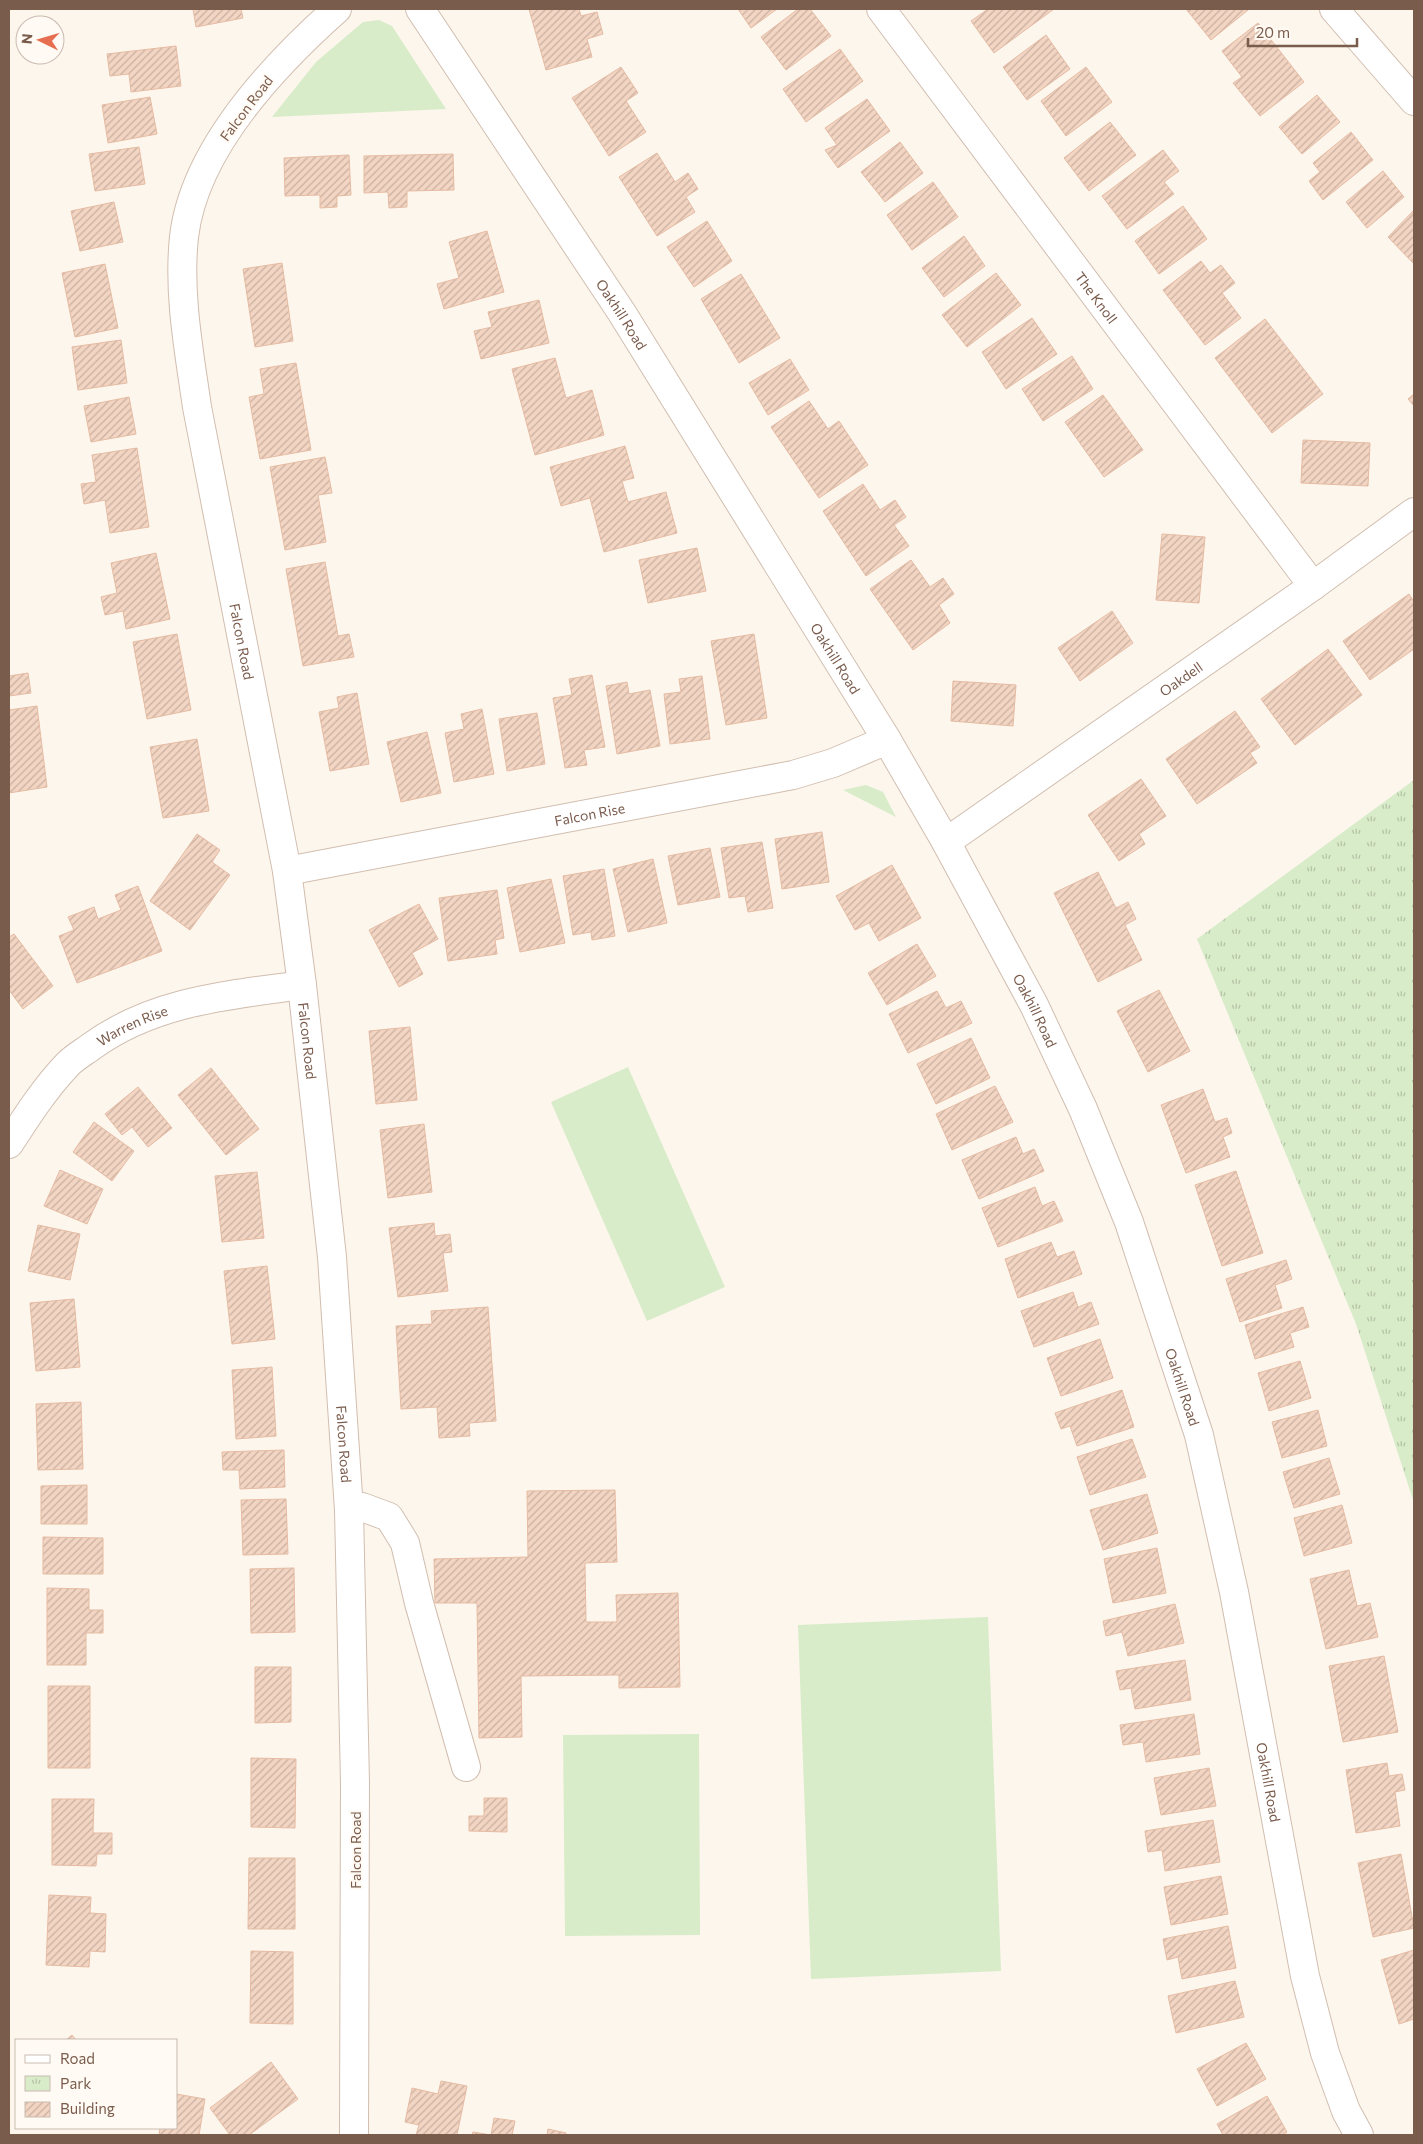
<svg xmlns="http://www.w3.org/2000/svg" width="1423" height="2144" font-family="Commissioner,sans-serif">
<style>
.green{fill:#d8ecc9}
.park{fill:url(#park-tufts)}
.building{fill:url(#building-hatch);stroke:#e6bba3}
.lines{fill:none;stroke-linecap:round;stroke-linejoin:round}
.minor-casing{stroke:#d1beb0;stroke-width:30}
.minor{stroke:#fff;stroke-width:28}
.labels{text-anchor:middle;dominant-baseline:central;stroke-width:4;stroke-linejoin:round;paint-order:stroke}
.street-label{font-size:14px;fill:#7a5c4d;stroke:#fffaf3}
</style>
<defs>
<pattern id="park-tufts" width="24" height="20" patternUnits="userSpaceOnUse" patternTransform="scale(1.25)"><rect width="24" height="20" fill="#d8ecc9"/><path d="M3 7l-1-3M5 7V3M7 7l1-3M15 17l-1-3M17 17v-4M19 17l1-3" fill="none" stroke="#b4c2a5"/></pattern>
<pattern id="building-hatch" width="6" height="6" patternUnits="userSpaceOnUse" patternTransform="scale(1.25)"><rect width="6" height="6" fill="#f3d5c3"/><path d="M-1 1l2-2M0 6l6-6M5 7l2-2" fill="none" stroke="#cab0a1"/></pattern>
</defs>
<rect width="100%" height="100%" fill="#fdf6ec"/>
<path class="green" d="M379,20L392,26L446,109L272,117L316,62L363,22Z
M866,785L883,792L896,817L843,790Z
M628,1067L725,1287L647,1321L551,1102Z
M988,1617L1001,1971L811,1979L798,1625Z
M699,1734L700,1935L565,1936L563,1735Z"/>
<path class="park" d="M1414,780V1503L1356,1324L1197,939Z"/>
<path class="building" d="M193,9H241L243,18L196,27Z
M529,9H579L581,16L597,12L603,34L587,39L592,57L546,70Z
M738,9H777L751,28Z
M798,9H810L831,36L786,70L761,37Z
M988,9H1054L994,53L971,21Z
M1186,9H1247L1248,10L1211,40Z
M1258,23L1304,82L1260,116L1233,83L1242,77L1222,51Z
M1046,35L1070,69L1027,100L1003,67Z
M176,46L181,86L131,92L129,74L110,76L107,54Z
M840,49L863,81L806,122L783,89Z
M621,67L638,93L626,101L646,132L609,156L572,98Z
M1086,67L1112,102L1066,136L1041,101Z
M1317,95L1340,122L1302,154L1279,127Z
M150,97L157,134L108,143L102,105Z
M867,99L890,131L838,168L825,150L837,145L825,128Z
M1110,122L1136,155L1089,191L1064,158Z
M1351,132L1373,160L1323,200L1309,181L1320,172L1313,163Z
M900,142L923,173L885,202L861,172Z
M139,147L145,184L95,191L89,154Z
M1163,150L1179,171L1164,182L1174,194L1127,229L1102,196Z
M657,153L675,182L688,173L698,189L686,197L695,212L657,236L619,177Z
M453,154L454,190L407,191V207L389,208L388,192L364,193V156Z
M349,155L351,195L337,196V207L320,208V195L285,196L284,158Z
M1383,171L1404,197L1367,228L1346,202Z
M933,182L958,217L912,250L887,215Z
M114,202L123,242L80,251L71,211Z
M1183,206L1207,239L1159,274L1135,241Z
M1414,210V264L1388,237Z
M707,221L732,261L694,287L667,247Z
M487,231L504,292L444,309L437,284L459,278L449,242Z
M964,236L985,266L944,297L922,268Z
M1201,261L1210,273L1221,265L1235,283L1222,293L1241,318L1205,345L1163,290Z
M282,263L293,341L255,347L243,269Z
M105,264L118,328L75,337L62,273Z
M996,273L1021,305L967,347L942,315Z
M741,274L780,338L739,363L701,299Z
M539,300L549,343L481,359L474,331L492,327L488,312Z
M1032,318L1057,354L1006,389L982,352Z
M1265,319L1323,394L1272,433L1215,358Z
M121,340L127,383L78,390L72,347Z
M1072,356L1093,389L1043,421L1022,389Z
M555,358L566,398L592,390L604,435L535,455L512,369Z
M790,359L809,390L768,415L749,383Z
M296,363L311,450L260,459L249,397L264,394L260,369Z
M1414,394V406L1408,399Z
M1103,395L1143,450L1104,477L1065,422Z
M129,397L136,434L91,442L84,406Z
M809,401L828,429L839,421L868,465L819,498L771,427Z
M1303,440L1370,443L1368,486L1301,483Z
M625,446L634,478L622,481L628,502L666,492L677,533L604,552L590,498L561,506L550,467Z
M137,448L149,527L110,533L105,500L84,504L81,484L96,482L92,455Z
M325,457L332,493L318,495L326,542L285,550L270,467Z
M863,484L880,510L895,500L906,517L894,525L909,546L866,576L823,511Z
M1162,534L1205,537L1199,603L1156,600Z
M697,548L706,591L648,603L639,560Z
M156,553L170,619L126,629L123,611L105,615L101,597L117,593L111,563Z
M911,560L930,587L943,578L954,594L939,605L950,623L913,650L870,589Z
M325,562L338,636L349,634L354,657L303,666L286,569Z
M1409,594L1414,602V649L1370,680L1343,641Z
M1112,611L1133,643L1080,681L1058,648Z
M177,634L191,710L147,719L133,642Z
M754,634L767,718L726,725L711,641Z
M1328,649L1362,695L1295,745L1261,699Z
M28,673L31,693L9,696V676Z
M592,675L605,747L584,750L587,765L565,768L553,698L572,695L569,679Z
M702,676L710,739L670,744L664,694L681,692L679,679Z
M953,681L1016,685L1013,726L951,721Z
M627,682L629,694L650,690L660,746L617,754L606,686Z
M357,693L369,764L330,771L319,712L339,708L337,697Z
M37,706L47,787L9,793V710Z
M482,709L494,774L454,782L445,733L464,729L461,714Z
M1235,711L1260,747L1250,753L1257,763L1197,804L1166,759Z
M537,713L545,764L507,771L499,719Z
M427,732L441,793L401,802L387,742Z
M197,739L209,811L163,818L150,747Z
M1141,779L1166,816L1139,834L1145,844L1119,861L1088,815Z
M822,832L829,882L782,889L775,839Z
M197,834L220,850L212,862L230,875L190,930L150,901Z
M762,842L773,908L748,912L745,896L729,898L721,848Z
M710,848L720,897L678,905L668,856Z
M653,859L667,923L628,932L613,869Z
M892,865L921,918L879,941L869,923L855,930L836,896Z
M604,869L615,936L592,940L591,932L573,935L563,876Z
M1098,872L1116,908L1128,902L1136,919L1125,925L1142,960L1098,982L1054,893Z
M551,879L565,943L520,952L507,888Z
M138,886L162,951L77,983L59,936L74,930L68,917L94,907L98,919L121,910L115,895Z
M497,890L504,938L495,940L497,954L448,961L439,898Z
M419,904L438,939L412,953L423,974L399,987L369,930Z
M14,934L53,986L23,1009L9,990V937Z
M917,944L936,976L887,1005L868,973Z
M1159,990L1190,1051L1148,1072L1117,1011Z
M937,991L946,1008L961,1001L972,1023L908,1053L889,1014Z
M410,1027L417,1100L376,1104L369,1031Z
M971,1038L990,1078L936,1104L917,1064Z
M211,1068L259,1129L226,1155L178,1095Z
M995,1086L1013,1122L952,1150L936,1114Z
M138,1087L172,1128L148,1147L132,1127L122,1135L105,1114Z
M1203,1089L1215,1122L1227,1118L1232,1133L1223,1137L1230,1157L1186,1173L1161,1105Z
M94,1122L134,1151L112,1181L73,1152Z
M424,1124L432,1192L388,1198L380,1130Z
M1016,1137L1023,1154L1034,1149L1044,1171L979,1199L962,1160Z
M60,1170L103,1189L87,1224L44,1206Z
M1236,1171L1263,1253L1222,1266L1195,1185Z
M257,1172L264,1238L222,1242L215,1176Z
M1035,1187L1042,1206L1054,1201L1063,1221L998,1247L982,1208Z
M434,1223L435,1236L450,1234L452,1252L443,1253L448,1291L398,1297L389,1228Z
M38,1225L80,1234L70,1280L28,1271Z
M1051,1242L1057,1257L1074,1251L1082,1274L1018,1298L1005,1259Z
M1286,1260L1292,1279L1275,1285L1282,1308L1240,1322L1226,1279Z
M267,1266L275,1339L232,1344L224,1271Z
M1073,1292L1078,1307L1091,1302L1099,1324L1034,1347L1021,1311Z
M74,1299L80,1367L36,1371L30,1303Z
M488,1307L496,1421L469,1423L470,1436L439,1438L437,1407L401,1409L396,1326L432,1324L431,1311Z
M1303,1307L1309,1327L1290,1333L1294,1347L1255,1359L1245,1325Z
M1100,1339L1113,1378L1061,1396L1047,1358Z
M1300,1361L1311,1398L1269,1411L1258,1373Z
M272,1367L276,1436L236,1439L232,1370Z
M1122,1390L1134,1427L1077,1446L1070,1426L1061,1429L1055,1413Z
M81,1402L83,1469L38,1470L36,1404Z
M1318,1410L1327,1446L1282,1458L1272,1422Z
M1132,1439L1146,1477L1090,1495L1077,1457Z
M284,1450L285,1487L240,1489L239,1470H223L222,1452Z
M1329,1458L1340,1494L1294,1508L1283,1472Z
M87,1485V1524H41V1486Z
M615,1490L617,1562L585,1563L586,1622H617L616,1595L678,1593L680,1687L619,1688V1675L521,1676L522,1737L479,1738L477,1603H435L434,1559L528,1557L527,1491Z
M1147,1494L1158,1533L1103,1550L1090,1510Z
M286,1499L288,1554L243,1555L241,1500Z
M1342,1505L1352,1543L1304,1556L1294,1518Z
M43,1537L103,1538V1574H43Z
M1157,1548L1166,1593L1113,1603L1104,1559Z
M294,1568L295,1632L251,1633L250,1569Z
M1349,1570L1357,1606L1370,1603L1378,1637L1326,1649L1310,1579Z
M47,1588L89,1589V1610H103V1633H86V1665H47Z
M1175,1604L1184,1643L1128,1656L1122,1632L1106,1636L1103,1621Z
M1384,1656L1398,1732L1343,1742L1329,1666Z
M1185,1660L1191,1700L1135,1709L1131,1688L1120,1690L1116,1671Z
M255,1667H291V1722L255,1723Z
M48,1686H90V1768H48Z
M1194,1714L1200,1754L1146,1762L1143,1742L1123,1745L1120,1725Z
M251,1758L296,1759L295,1828L251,1827Z
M1387,1763L1389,1776L1402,1774L1405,1790L1395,1792L1400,1826L1356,1833L1346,1770Z
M1209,1768L1216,1806L1161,1815L1154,1778Z
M484,1798H507V1832L469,1831V1816H484Z
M52,1799H94L93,1833H112V1854H97L96,1866L52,1865Z
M1213,1820L1220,1862L1165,1871L1162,1850L1148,1852L1145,1831Z
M1401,1854L1414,1928L1373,1937L1358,1863Z
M249,1858H295V1929H248Z
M1221,1876L1228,1914L1171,1925L1164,1887Z
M49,1895L91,1897L90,1913L106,1914L105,1952L90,1951L89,1967L46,1965Z
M1228,1926L1236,1968L1182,1979L1178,1957L1167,1960L1163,1939Z
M1414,1950V2019L1399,2024L1381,1960Z
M251,1951L293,1952V2024L250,2023Z
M1235,1981L1244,2017L1176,2033L1168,1996Z
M72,2035L76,2040H66Z
M1246,2043L1266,2079L1217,2106L1197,2069Z
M271,2062L298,2099L249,2135H230L210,2108Z
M441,2081L467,2086L457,2135H416L419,2125L405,2122L412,2088L438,2094Z
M176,2094L205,2099L199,2135H159L160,2128H176Z
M1267,2096L1287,2132L1282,2135H1223L1217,2124Z
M494,2118L515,2121L512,2135H472L473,2132L491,2135Z
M548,2129L566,2133L565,2135H547Z"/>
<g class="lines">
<g class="minor-casing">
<g id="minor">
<path id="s1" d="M337,9C274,65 194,149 184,237C178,294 189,351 197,407L287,871L302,985L332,1257L349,1510L355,1783L354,2135"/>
<path id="s2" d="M420,9L622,313L887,740L946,842L1034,1005L1083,1109L1129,1222L1199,1435L1234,1592L1305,1976L1325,2053L1346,2111L1359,2135"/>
<path id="s3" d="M881,9L1313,586"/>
<path d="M1334,9L1414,101"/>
<path id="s4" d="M946,842L1313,586L1414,512"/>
<path id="s5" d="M287,871L793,775L833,763L887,740"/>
<path id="s6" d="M9,1144C27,1116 45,1088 68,1064C75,1057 84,1052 92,1046C154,1001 229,995 302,985"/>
<path d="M349,1510L362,1507L389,1517L405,1543L419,1603L466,1767"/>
</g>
</g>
<use href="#minor" class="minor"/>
</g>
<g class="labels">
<g class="street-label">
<text transform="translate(246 108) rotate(-53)">Falcon Road</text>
<text stroke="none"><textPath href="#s3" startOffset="360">The Knoll</textPath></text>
<text stroke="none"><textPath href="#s2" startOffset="366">Oakhill Road</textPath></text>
<text stroke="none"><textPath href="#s1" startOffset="690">Falcon Road</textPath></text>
<text stroke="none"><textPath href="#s2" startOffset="771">Oakhill Road</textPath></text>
<text stroke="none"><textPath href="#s4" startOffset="286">Oakdell</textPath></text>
<text stroke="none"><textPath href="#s5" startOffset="308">Falcon Rise</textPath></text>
<text stroke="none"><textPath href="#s2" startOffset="1176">Oakhill Road</textPath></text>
<text stroke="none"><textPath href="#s6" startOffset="175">Warren Rise</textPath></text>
<text stroke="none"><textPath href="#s1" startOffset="1095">Falcon Road</textPath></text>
<text stroke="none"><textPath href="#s2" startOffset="1581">Oakhill Road</textPath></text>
<text stroke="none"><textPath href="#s1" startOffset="1500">Falcon Road</textPath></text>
<text stroke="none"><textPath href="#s2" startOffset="1986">Oakhill Road</textPath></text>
<text transform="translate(355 1850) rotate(-90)">Falcon Road</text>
</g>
</g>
<rect width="1423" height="2144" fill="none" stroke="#7a5c4d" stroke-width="20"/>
<rect x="15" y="2039" width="162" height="90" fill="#fffaf3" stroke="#cabbb1"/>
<rect x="25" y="2055" width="25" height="8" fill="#ffffff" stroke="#cabbb1"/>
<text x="60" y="2064" font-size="15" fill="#7a5c4d">Road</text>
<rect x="25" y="2076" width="25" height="15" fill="url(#park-tufts)" stroke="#cabbb1"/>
<text x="60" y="2089" font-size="15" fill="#7a5c4d">Park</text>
<rect x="25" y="2102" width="25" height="15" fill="url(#building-hatch)" stroke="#cabbb1"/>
<text x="60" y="2114" font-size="15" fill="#7a5c4d">Building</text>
<g transform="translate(40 40) rotate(275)"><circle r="24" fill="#fffaf3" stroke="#cabbb1"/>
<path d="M0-4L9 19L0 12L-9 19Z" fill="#e76f51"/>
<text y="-8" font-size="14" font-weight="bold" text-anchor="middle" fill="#7a5c4d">N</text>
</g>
<path d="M1248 38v8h109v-8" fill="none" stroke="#7a5c4d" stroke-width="2.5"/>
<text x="1256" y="38" font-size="15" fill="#7a5c4d" stroke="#fffaf3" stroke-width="4" paint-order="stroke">20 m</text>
</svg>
